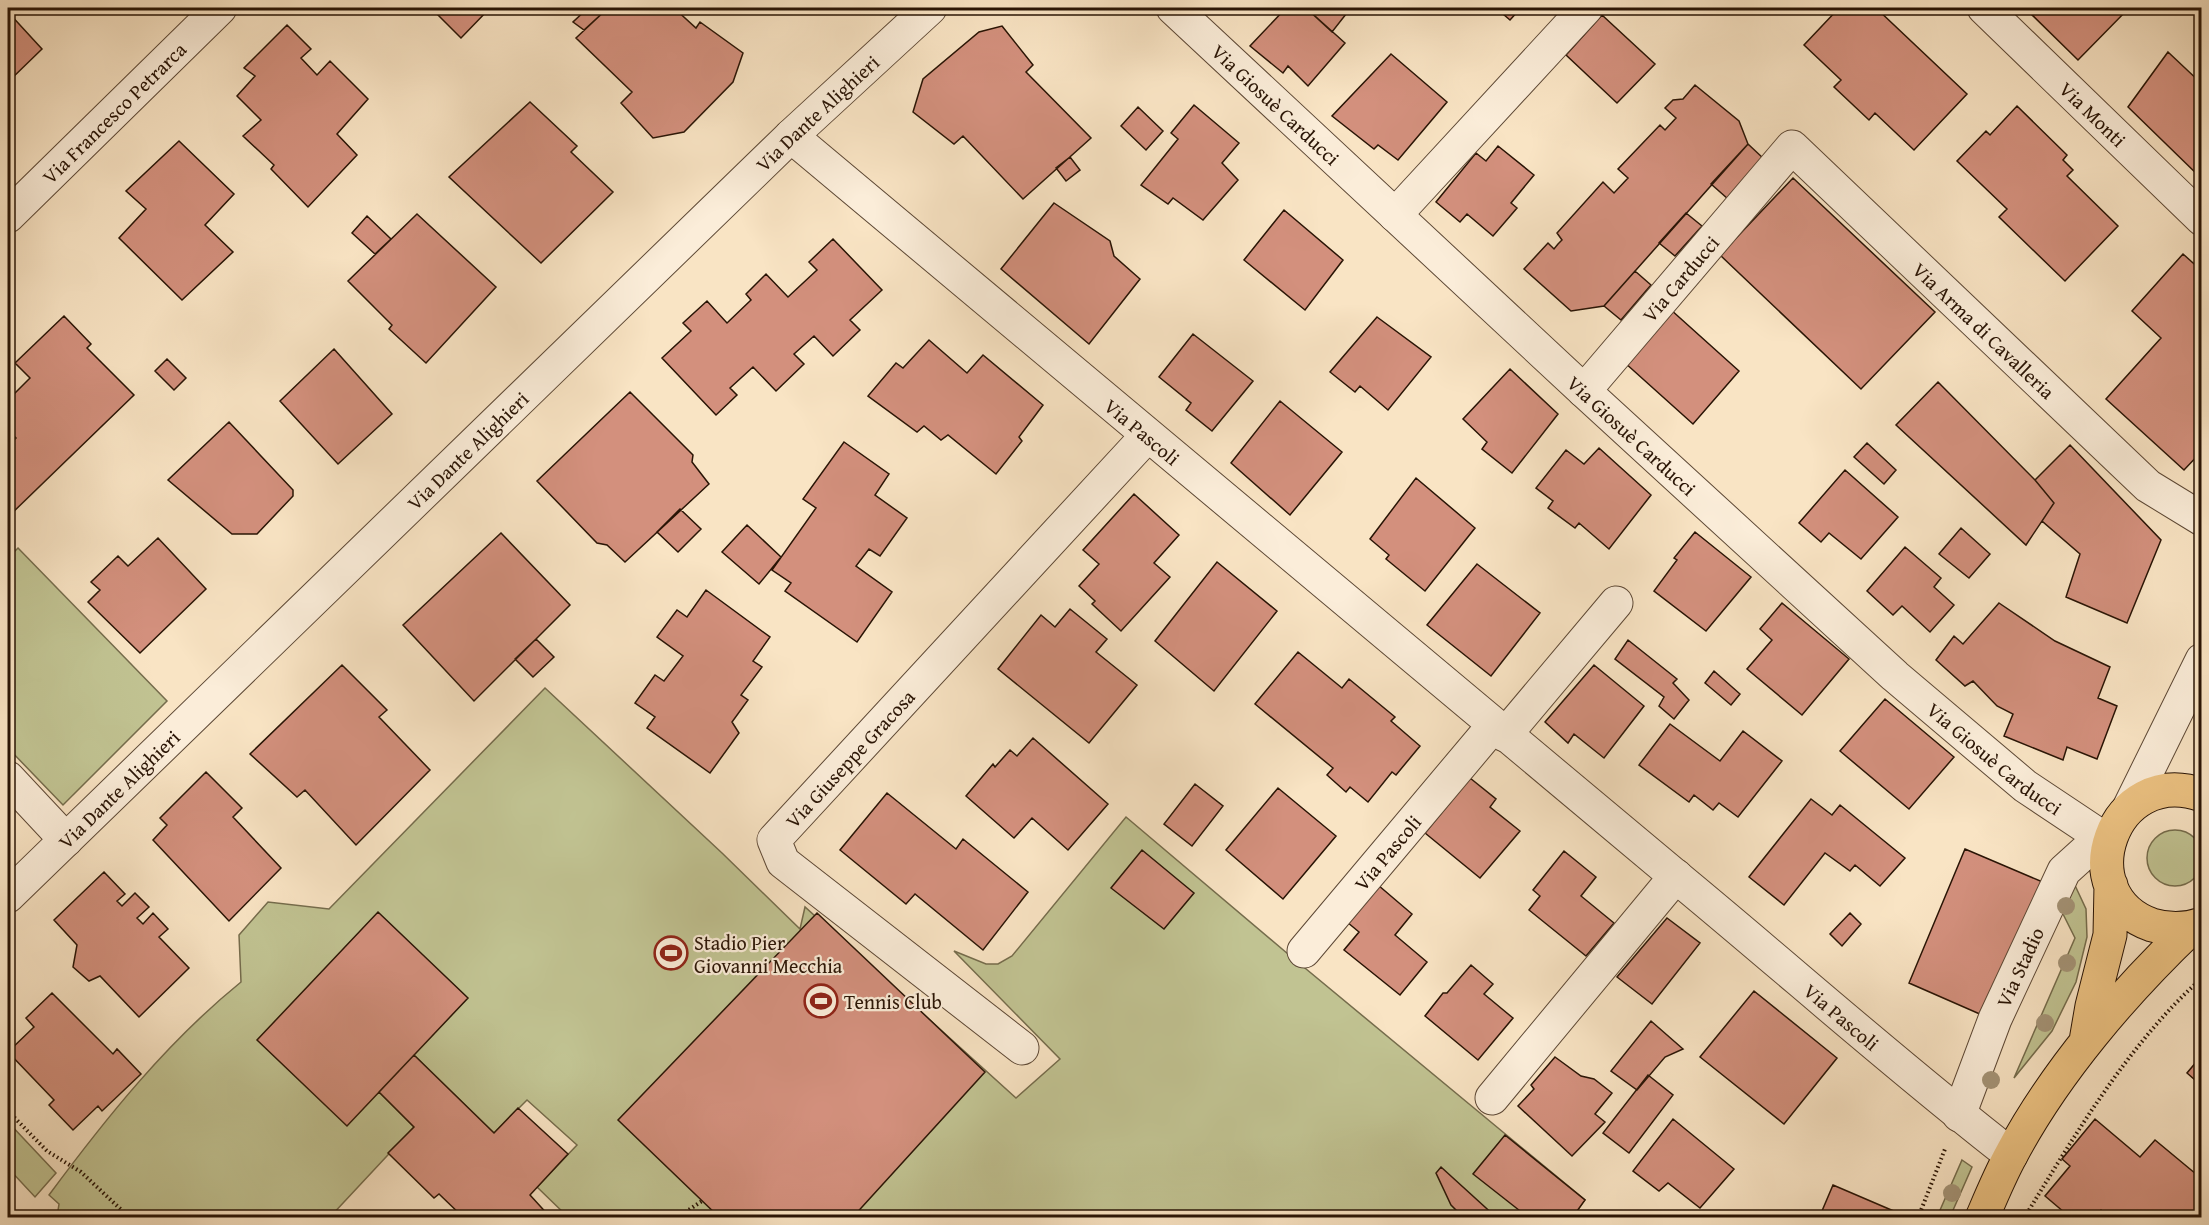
<svg xmlns="http://www.w3.org/2000/svg" width="2209" height="1225" font-family="'Gentium Book Plus',serif">
<style>
.green{fill:#c1c392;stroke:#756c4c;stroke-width:1.5}
.building{fill:#d3907d;stroke:#291405;stroke-width:1.5}
.lines{fill:none;stroke-linecap:round;stroke-linejoin:round}
.minor-casing{stroke:#5d4835;stroke-width:35}
.major-casing{stroke:#291405;stroke-width:35}
.path{stroke:#291405;stroke-width:4;stroke-dasharray:1.5 3;stroke-linecap:butt}
.minor{stroke:#fbedd9;stroke-width:33}
.major{stroke:#ecc282;stroke-width:33}
.tree{fill:#a49376}
.labels{text-anchor:middle;dominant-baseline:central;stroke-width:4.5;stroke-linejoin:round;paint-order:stroke}
.street-label{font-size:20px;fill:#291405;stroke:#fbedd9}
.poi-label{font-size:20px;fill:#291405;stroke:#fbedd9;text-anchor:start}
</style>
<rect width="100%" height="100%" fill="#f9e4c4"/>
<filter id="stains"><feTurbulence type="fractalNoise" baseFrequency=".00333" numOctaves="4"/><feColorMatrix values="0 0 0 0 .2 0 0 0 0 .09 0 0 0 0 .02 0 0 0 .5 -.17"/></filter>
<radialGradient id="worn" r=".72"><stop offset=".6" stop-color="#630" stop-opacity="0"/><stop offset="1" stop-color="#630" stop-opacity=".3"/></radialGradient>
<path class="green" d="M18,548L167,701L63,805L8,748V558Z
M545,688L722,853L800,929L805,907L1016,1098L1060,1059L954,951L986,964H998L1012,956L1126,817L1288,954L1585,1200L1572,1218L568,1217L537,1187L577,1145L527,1100L494,1133L414,1055L379,1092L414,1127L330,1217H57L59,1204L49,1195C106,1118 167,1042 241,982L239,935L268,902L329,909Z
M2147 858a28 28 0 1 1 56 0a28 28 0 1 1-56 0Z
M2072,879L2086,909L2087,937L2076,982L2052,1031L2014,1078L2075,938L2060,908Z
M8,1122L56,1173L35,1197L8,1168Z
M1962,1160L1972,1167L1950,1217H1937Z"/>
<path class="building" d="M431,8H490L461,38Z
M588,8H608L584,30L573,22Z
M608,8H674L696,28L700,22L743,53L733,82L684,132L653,138L621,103L632,92L576,38Z
M1286,8H1306L1345,43L1308,86L1288,66L1283,73L1250,46Z
M1306,8H1349L1350,9L1332,32Z
M1496,8H1518L1520,9L1510,20Z
M1839,8H1876L1967,94L1914,150L1875,113L1869,120L1834,87L1841,80L1804,45Z
M2025,8H2129L2078,60Z
M8,12L42,49L8,82Z
M1602,15L1655,64L1617,103L1566,55Z
M287,25L311,49L301,58L317,75L330,61L368,99L337,134L357,155L308,207L271,169L274,165L243,136L261,120L237,96L255,76L244,68Z
M1002,26L1033,65L1026,72L1091,138L1023,199L963,136L954,144L913,112L923,79L979,32Z
M2168,52L2202,84V179L2128,107Z
M1391,54L1447,102L1398,160L1378,145L1374,149L1332,116Z
M1695,85L1739,121L1748,144L1604,306L1571,311L1524,269L1548,243L1554,249L1558,244L1562,240L1557,233L1603,182L1614,193L1628,178L1618,169L1660,125L1665,130L1676,118L1665,108L1673,100L1683,99Z
M530,102L577,146L571,152L613,192L541,263L449,177Z
M1194,105L1239,143L1222,163L1238,180L1203,220L1173,198L1168,204L1141,185L1178,139L1171,133Z
M2017,106L2067,155L2063,160L2073,170L2067,176L2118,226L2065,281L1999,217L2007,209L1957,161L1986,131L1990,135Z
M1138,107L1163,131L1146,150L1121,126Z
M179,141L234,194L205,225L233,252L182,300L119,238L146,209L126,191Z
M1748,144L1764,159L1728,199L1711,184Z
M1498,146L1534,175L1511,203L1517,208L1493,236L1467,214L1460,222L1436,202L1476,153L1486,161Z
M1070,157L1080,170L1066,181L1056,168Z
M1793,178L1935,312L1861,389L1720,255Z
M1054,203L1110,241L1114,256L1140,279L1089,344L1001,269Z
M1284,210L1343,260L1305,310L1244,260Z
M1686,213L1702,226L1675,256L1659,243Z
M417,214L496,287L426,363L389,329L392,325L348,281Z
M367,216L391,239L375,254L352,233Z
M833,239L882,290L850,320L860,330L833,356L814,336L794,354L804,364L776,391L753,367L730,388L737,395L716,415L662,358L691,331L683,323L707,301L727,323L751,300L746,294L766,274L788,297L817,270L809,262Z
M2183,254L2202,271V451L2184,470L2106,399L2161,338L2132,311Z
M1635,271L1651,285L1621,320L1604,306Z
M1670,309L1739,371L1693,424L1624,362Z
M64,316L91,344L87,348L134,395L8,517V446L16,438L8,430V400L30,378L15,363Z
M1377,317L1431,357L1388,410L1360,386L1355,392L1330,372Z
M1193,334L1253,381L1212,431L1186,410L1191,403L1159,377Z
M929,340L967,373L983,355L1043,405L1019,437L1022,441L996,474L948,435L941,440L924,426L917,432L868,396L896,363L903,368Z
M334,349L392,414L338,464L280,401Z
M167,359L186,378L174,390L155,371Z
M1510,369L1558,414L1512,473L1482,449L1487,442L1463,419Z
M1938,382L2035,480L2054,503L2026,545L1896,425Z
M630,392L693,455L692,462L709,484L625,562L607,545L597,543L537,481Z
M1280,401L1342,452L1290,515L1231,463Z
M229,422L293,490V496L257,534H232L168,480Z
M844,442L889,474L875,495L907,518L880,556L869,549L856,566L892,592L857,642L785,591L791,583L772,570L816,508L803,499Z
M1867,443L1896,470L1884,484L1854,457Z
M2070,445L2161,540L2127,623L2066,597L2080,554L2042,521L2054,503L2035,480Z
M1599,448L1651,495L1609,549L1579,523L1575,528L1548,508L1553,501L1536,488L1566,450L1584,464Z
M1845,470L1898,517L1861,559L1829,533L1821,542L1799,523Z
M1416,478L1475,528L1425,591L1386,559L1389,555L1370,539Z
M1134,494L1179,535L1154,563L1170,577L1121,631L1092,604L1095,601L1079,586L1099,564L1083,550Z
M680,509L701,529L678,552L657,532Z
M747,525L781,557L759,584L722,552Z
M1961,528L1990,554L1969,578L1939,554Z
M1695,532L1751,577L1706,631L1654,591L1677,560L1674,558Z
M501,533L570,605L474,701L403,625Z
M158,538L206,589L140,653L88,602L100,590L91,582L118,556L128,566Z
M1905,547L1941,578L1934,587L1954,605L1930,632L1902,606L1893,615L1867,591Z
M1217,562L1277,611L1214,691L1155,641Z
M1477,564L1540,613L1491,676L1427,625Z
M706,590L770,637L753,661L762,667L741,695L748,700L732,722L739,733L710,773L647,728L655,717L635,703L655,675L664,681L683,656L657,637L677,610L687,617Z
M1782,603L1849,659L1802,715L1747,669L1772,640L1760,629Z
M1999,603L2055,641L2110,667L2098,698L2117,706L2097,759L2067,747L2063,760L2004,736L2013,714L1997,706L1973,681L1965,686L1936,660L1954,636L1963,644Z
M1070,609L1107,639L1096,652L1137,685L1089,743L998,669L1041,615L1055,627Z
M536,639L554,657L533,677L515,659Z
M1628,640L1677,679L1673,683L1689,700L1674,719L1659,706L1664,697L1615,659Z
M1298,652L1342,688L1349,679L1395,717L1391,721L1420,746L1396,775L1392,772L1368,802L1350,787L1346,792L1327,775L1333,768L1255,704Z
M342,665L387,710L379,717L430,770L356,845L305,790L297,797L250,754Z
M1594,665L1644,706L1604,758L1574,734L1568,743L1545,722Z
M1714,671L1740,694L1731,705L1705,683Z
M1885,699L1954,757L1909,809L1840,751Z
M1670,724L1720,761L1743,731L1782,761L1738,817L1719,803L1713,810L1694,795L1689,802L1639,765Z
M1033,738L1108,804L1068,850L1032,818L1014,838L966,796L993,764L995,767L1010,750L1017,756Z
M206,772L242,808L233,817L281,868L229,921L153,840L167,825L160,818Z
M1470,778L1496,799L1490,807L1520,831L1480,878L1425,833Z
M1195,784L1223,806L1192,846L1164,824Z
M1278,788L1336,836L1283,899L1226,850Z
M887,793L956,849L963,839L1028,892L983,950L915,894L906,904L840,850Z
M1811,799L1832,815L1840,805L1905,858L1880,886L1855,865L1850,871L1825,853L1784,905L1749,877Z
M1965,849L2045,883L1982,1015L1909,983Z
M1142,850L1194,893L1164,929L1111,888Z
M1564,851L1596,877L1581,896L1614,923L1586,956L1529,910L1540,896L1533,890Z
M104,872L125,894L117,901L122,906L135,893L149,907L137,918L143,924L153,913L168,929L159,937L189,968L139,1017L100,976L89,981L73,967L77,945L54,920Z
M1378,885L1412,914L1395,935L1427,962L1400,995L1344,950L1359,932L1347,922Z
M378,912L468,998L347,1126L257,1040Z
M817,913L985,1072L852,1218H720L618,1120Z
M1850,913L1861,924L1842,946L1830,934Z
M1667,918L1700,943L1652,1004L1617,977Z
M1471,965L1493,984L1484,994L1513,1018L1478,1060L1425,1016L1443,993H1447Z
M1754,991L1837,1058L1784,1124L1700,1057Z
M52,993L113,1054L117,1049L141,1074L102,1111L98,1106L73,1130L49,1105L54,1100L8,1052L34,1027L26,1018Z
M1651,1021L1683,1049L1665,1057L1637,1090L1611,1071Z
M414,1055L494,1133L518,1108L568,1154L530,1195L551,1218H464L439,1194L434,1198L388,1153L414,1127L379,1092Z
M2202,1055V1086L2187,1073Z
M1555,1057L1581,1076L1594,1079L1612,1093L1595,1114L1605,1122L1572,1156L1518,1106L1534,1089L1531,1085Z
M1648,1075L1673,1095L1629,1153L1603,1133Z
M1673,1119L1734,1169L1700,1208L1668,1183L1659,1191L1633,1171Z
M2095,1119L2140,1157L2155,1140L2202,1179V1218H2110L2101,1210L2095,1218H2071L2045,1196L2070,1166L2062,1159Z
M1505,1135L1585,1200L1572,1218H1529L1473,1174Z
M1441,1167L1497,1218H1464L1451,1205L1436,1173Z
M1833,1185L1896,1212L1894,1218H1819Z"/>
<g class="lines">
<g class="minor-casing">
<g id="minor">
<path id="s1" d="M1173,8L1584,391L1895,676L2025,786L2109,842"/>
<path id="s2" d="M1984,8L2202,219"/>
<path id="s3" d="M791,136C1085,383 1378,630 1673,874C1786,967 1895,1065 2011,1155"/>
<path d="M1395,215L1586,8"/>
<path id="s4" d="M8,216L220,8"/>
<path id="s5" d="M1584,391L1792,147L2148,486L2202,519"/>
<path d="M1505,735L1616,603"/>
<path d="M8,778L66,840"/>
<path d="M2129,808L2202,660"/>
<path id="s6" d="M8,896L791,136L930,8"/>
<path id="s7" d="M1304,951L1494,725"/>
<path id="s8" d="M1022,1048L783,862L774,840L1147,436"/>
<path d="M1492,1098L1676,876"/>
<path id="s9" d="M1959,1115L1995,1019L2064,871L2085,852L2109,842"/>
</g>
</g>
<g class="major-casing">
<path id="major" d="M2202,795C2112,763 2067,895 2152,925C2169,930 2185,930 2202,924
M2086,1041L2092,1006L2110,935L2111,885
M1982,1218C1991,1197 2000,1175 2011,1155C2055,1072 2124,992 2191,928"/>
</g>
<path class="path" d="M8,1111L47,1151L81,1172L130,1218
M2029,1210C2078,1130 2131,1041 2202,978
M673,1218L684,1213L702,1201
M1918,1218L1945,1149"/>
<use href="#minor" class="minor"/>
<use href="#major" class="major"/>
</g>
<g class="tree">
<circle cx="2066" cy="906" r="9"/>
<circle cx="2067" cy="963" r="9"/>
<circle cx="2045" cy="1023" r="9"/>
<circle cx="1991" cy="1080" r="9"/>
<circle cx="1952" cy="1193" r="9"/>
</g>
<defs>
<g id="stadium-ring" transform="scale(1.725)"><circle r="9.5" fill="#fbedd9" stroke="#8f2418" stroke-width="1.5"/><path d="M0-5a6.5 5 0 1 0 0 10a6.5 5 0 1 0 0-10ZM-3.5-1.8h7v3.6h-7Z" fill="#8f2418"/></g>
</defs>
<g fill-rule="evenodd">
<use href="#stadium-ring" x="671" y="953"/>
<use href="#stadium-ring" x="821" y="1001"/>
</g>
<g class="labels">
<g class="street-label">
<text stroke="none"><textPath href="#s1" startOffset="141">Via Giosuè Carducci</textPath></text>
<text stroke="none"><textPath href="#s4" startOffset="148">Via Francesco Petrarca</textPath></text>
<text stroke="none"><textPath href="#s6" startOffset="1126">Via Dante Alighieri</textPath></text>
<text stroke="none"><textPath href="#s2" startOffset="152">Via Monti</textPath></text>
<text stroke="none"><textPath href="#s5" startOffset="148">Via Carducci</textPath></text>
<text stroke="none"><textPath href="#s5" startOffset="586">Via Arma di Cavalleria</textPath></text>
<text stroke="none"><textPath href="#s3" startOffset="459">Via Pascoli</textPath></text>
<text stroke="none"><textPath href="#s1" startOffset="627">Via Giosuè Carducci</textPath></text>
<text stroke="none"><textPath href="#s6" startOffset="640">Via Dante Alighieri</textPath></text>
<text stroke="none"><textPath href="#s1" startOffset="1113">Via Giosuè Carducci</textPath></text>
<text stroke="none"><textPath href="#s8" startOffset="438">Via Giuseppe Gracosa</textPath></text>
<text stroke="none"><textPath href="#s6" startOffset="154">Via Dante Alighieri</textPath></text>
<text stroke="none"><textPath href="#s7" startOffset="129">Via Pascoli</textPath></text>
<text stroke="none"><textPath href="#s9" startOffset="160">Via Stadio</textPath></text>
<text stroke="none"><textPath href="#s3" startOffset="1371">Via Pascoli</textPath></text>
</g>
<g class="poi-label">
<text x="694" y="942">Stadio Pier<tspan x="694" dy="23">Giovanni Mecchia</tspan></text>
<text x="844" y="1001">Tennis Club</text>
</g>
</g>
<rect width="2209" height="1225" fill="none" stroke="#f9e4c4" stroke-width="30"/>
<rect x="9" y="9" width="2191" height="1207" fill="none" stroke="#291405" stroke-width="3"/>
<rect x="15" y="15" width="2179" height="1195" fill="none" stroke="#291405" stroke-width="1.5"/>
<rect width="100%" height="100%" filter="url(#stains)"/>
<rect width="100%" height="100%" fill="url(#worn)"/>
</svg>
